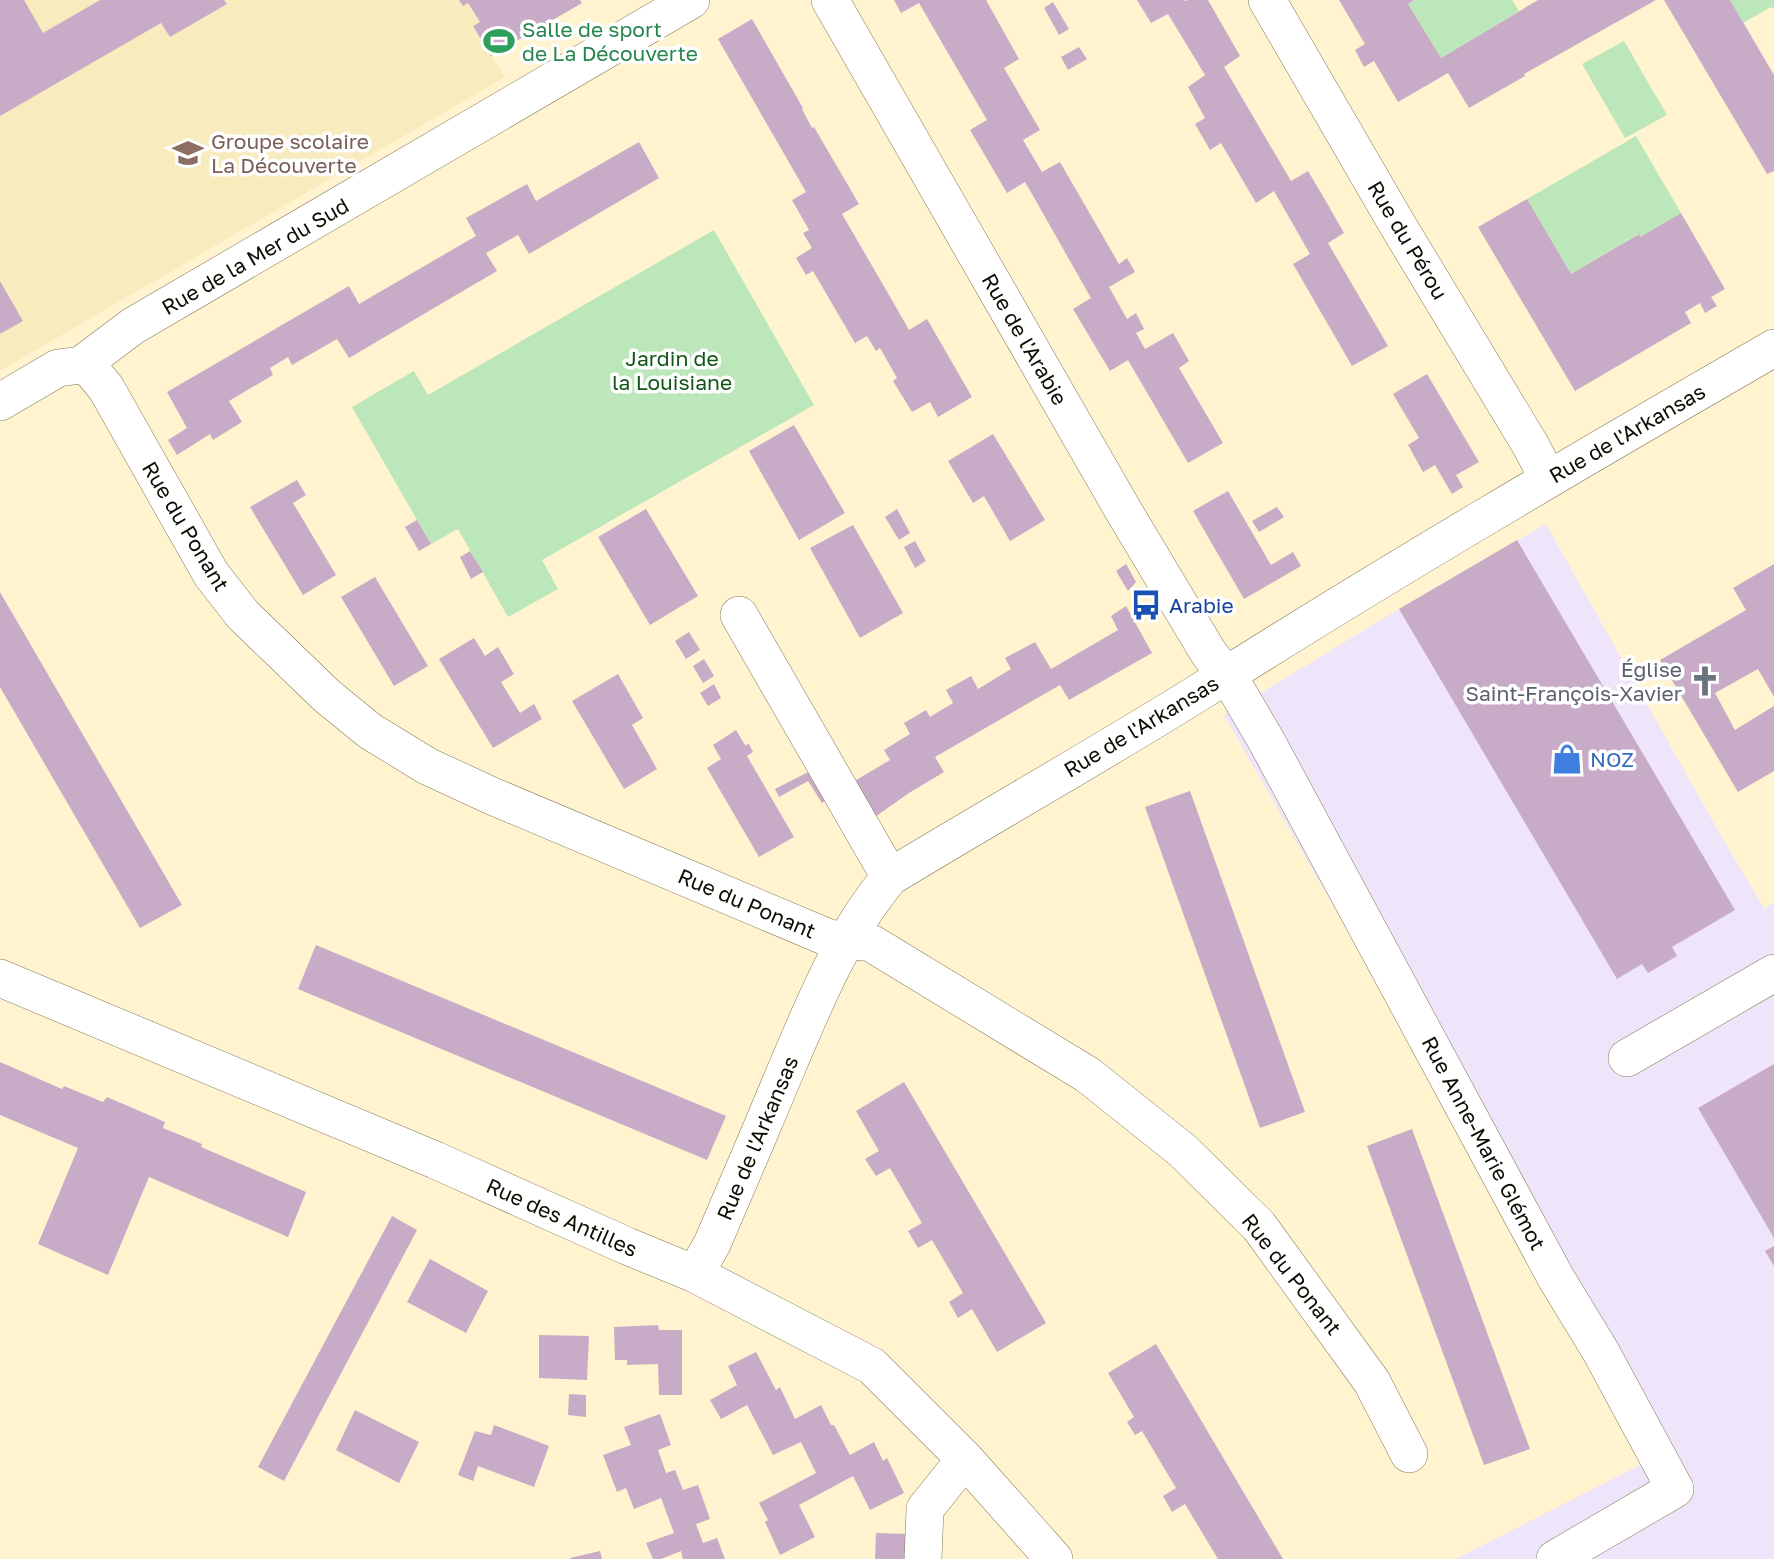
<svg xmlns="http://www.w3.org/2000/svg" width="1774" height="1559" font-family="'Golos Text',sans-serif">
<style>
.commercial{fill:#efe5fa}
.built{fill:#f8ebbe}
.green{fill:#bce7ba}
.building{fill:#c8abc6}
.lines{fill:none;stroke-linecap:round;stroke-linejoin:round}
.minor-casing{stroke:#857a59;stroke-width:38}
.minor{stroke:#fff;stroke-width:37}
.labels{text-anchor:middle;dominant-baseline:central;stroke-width:7;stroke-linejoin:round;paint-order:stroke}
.leisure-label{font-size:21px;fill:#27864d;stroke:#fff;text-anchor:start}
.education-label{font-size:21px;fill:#785e54;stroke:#fff;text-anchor:start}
.street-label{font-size:21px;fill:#0f0c02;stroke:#fff}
.park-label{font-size:21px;fill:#125516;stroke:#fff}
.transit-label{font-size:21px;fill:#164399;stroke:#fff;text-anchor:start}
.worship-label{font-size:21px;fill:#5b616d;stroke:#fff;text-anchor:end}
.shop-label{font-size:21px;fill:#366cbe;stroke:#fff;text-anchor:start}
</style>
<rect width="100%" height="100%" fill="#fff4cf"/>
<path class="commercial" d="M1546,524L1716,827L1764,908L1774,903V1559H1455L1650,1460L1224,715L1399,609Z"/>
<path class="built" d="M0,0H459L468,3L480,22L473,26L491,56L505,77L0,371Z"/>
<path class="green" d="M1413,0H1512L1519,11L1441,58L1408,4Z
M1730,0H1774V9L1771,7L1743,23Z
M1624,41L1667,115L1625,138L1582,64Z
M1636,136L1681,213L1640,237L1638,234L1571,274L1527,199Z
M714,230L814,405L542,560L558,589L508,617L458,529L431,544L352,407L414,371L428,395Z"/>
<path class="building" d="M0,0H24L43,33L100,0H224L227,4L170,37L161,23L0,116Z
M459,0H580L582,3L491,56L473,26L480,22L468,3L463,6Z
M894,0H986L1019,59L1004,68L1040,130L1023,140L1042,172L1060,162L1119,264L1127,258L1135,272L1109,287L1127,319L1136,313L1144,329L1136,333L1145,349L1173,333L1189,361L1179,368L1223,443L1188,463L1128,360L1110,371L1073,309L1091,298L1032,194L1025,182L1007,193L970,130L987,120L941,41L919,3L901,13Z
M1137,0H1184L1185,1L1188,0H1208L1240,56L1224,67L1291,181L1308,171L1327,203L1344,233L1328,243L1388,346L1352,366L1293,264L1310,254L1274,191L1256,203L1221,143L1210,150L1195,124L1205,118L1188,87L1205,75L1168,14L1151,23Z
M1339,0H1414L1408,4L1441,58L1538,0H1656L1524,74L1525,76L1469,108L1448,73L1398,102L1374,61L1364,67L1355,50L1365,44Z
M1664,0H1730L1774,75V171L1767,174Z
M1053,2L1069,29L1059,35L1044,8Z
M752,19L803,108L802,109L812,128L814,127L859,204L842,214L889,295L909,330L927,319L972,397L938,417L930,402L912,412L893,381L897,378L880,348L876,351L867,336L855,343L813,271L806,275L796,258L812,248L803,233L809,230L792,200L806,192L718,39Z
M1079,47L1087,59L1068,70L1061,57Z
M639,142L659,178L529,254L518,235L486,253L497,271L349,358L337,339L292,365L288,357L270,368L273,375L229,401L242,422L213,440L210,434L177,455L168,440L187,428L167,392L349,286L359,304L476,236L466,218L527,184L536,201Z
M1527,199L1571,274L1639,234L1640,237L1681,213L1725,289L1711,297L1717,306L1705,313L1700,303L1685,312L1691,323L1575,391L1478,227Z
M0,281L23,321L0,334Z
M1427,374L1479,462L1456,475L1463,487L1452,494L1435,465L1423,472L1408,445L1419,438L1393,394Z
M794,425L845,513L799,540L749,451Z
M993,434L1045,520L1010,541L984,496L973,503L948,461Z
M297,480L306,495L293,503L336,575L303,595L250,507Z
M1228,491L1271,565L1293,552L1301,566L1244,599L1193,511Z
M1277,507L1284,517L1259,532L1252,521Z
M646,509L698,596L650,625L598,537Z
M897,509L910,533L899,540L885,517Z
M417,520L431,544L419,551L405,527Z
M853,525L903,613L860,638L810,548Z
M1517,540L1735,910L1672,947L1677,956L1648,973L1642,964L1617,979L1399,609Z
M915,541L926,561L915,568L904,547Z
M470,551L483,572L471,579L460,557Z
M1126,564L1136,582L1128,591L1116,571Z
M1774,564V697L1758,669L1715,693L1735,730L1774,706V771L1738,792L1660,660L1746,610L1733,588Z
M375,577L428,666L394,686L341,597Z
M0,592L182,905L140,928L0,687Z
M1126,606L1152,653L1069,700L1060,685L935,757L944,772L909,793L872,819L853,782L890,760L884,750L910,734L904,723L926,710L930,717L953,703L946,690L971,676L978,689L1011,669L1005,658L1035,642L1051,669L1118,630L1111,616Z
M689,632L700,650L686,659L675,641Z
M474,638L485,656L498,647L514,674L501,682L520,713L534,704L542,719L493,748L439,659Z
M704,659L714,676L703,683L693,666Z
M618,674L643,718L632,725L657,769L624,789L572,701Z
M714,684L721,698L708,706L700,693Z
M736,730L745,745L749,744L753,752L747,756L794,837L759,857L707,768L721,759L713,745Z
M818,767L834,796L822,803L808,781L779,797L775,789Z
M1190,791L1305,1112L1260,1128L1145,807Z
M316,945L726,1116L707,1160L298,989Z
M0,1062L62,1089L64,1086L103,1102L107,1097L165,1122L163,1128L202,1144L201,1147L306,1192L288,1237L149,1177L108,1275L38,1244L78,1148L0,1115Z
M1774,1064V1238L1698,1108Z
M904,1082L1046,1323L997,1352L972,1309L958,1318L949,1302L963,1293L932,1240L918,1248L908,1231L922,1223L890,1168L876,1176L865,1159L879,1151L856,1111Z
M1412,1129L1530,1449L1484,1465L1367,1146Z
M392,1216L417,1230L284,1481L258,1467Z
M1774,1246V1266L1765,1251Z
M430,1259L488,1291L466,1333L407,1302Z
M658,1325L659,1330H682V1395H659L658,1364L627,1365V1360H615L614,1327Z
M539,1335L589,1336L587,1380L539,1378Z
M1156,1344L1283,1559H1218L1185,1504L1172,1512L1163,1496L1176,1488L1142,1431L1135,1435L1127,1422L1134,1417L1108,1373Z
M756,1352L776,1390L780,1387L795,1419L821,1405L831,1425H834L850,1455L874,1442L883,1461L887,1458L904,1493L870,1510L853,1476L799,1505L815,1537L780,1555L765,1522L768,1520L759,1503L816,1473L801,1442L773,1455L747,1405L721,1419L710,1400L737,1385L728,1366Z
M569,1394L586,1395V1417L568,1415Z
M355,1410L419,1442L399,1483L336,1450Z
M660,1414L671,1445L658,1450L666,1473L675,1470L683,1490L698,1485L710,1519L696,1524L703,1543L717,1538L725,1559H683L681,1551L661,1559H653L646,1543L674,1533L661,1498L634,1509L626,1488L617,1492L603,1455L631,1445L624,1427Z
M494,1425L549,1446L534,1487L478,1466L473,1481L458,1475L475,1431L491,1435Z
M876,1533L908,1534L907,1559H875Z
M600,1551L602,1559H570V1558Z"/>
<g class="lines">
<g class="minor-casing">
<path id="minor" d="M830,0L1123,510L1208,652L1236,689L1267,742L1556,1278L1601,1352L1675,1489L1555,1559
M1267,0L1397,224L1531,446L1541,465L1544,482
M81,365L91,370L106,388L211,574L243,615L327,696L370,731L427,766L492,796L829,938L871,943L1088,1075L1182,1150L1259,1226L1372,1382L1409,1454
M0,402L58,368L81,365L133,326L691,0
M739,615L890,877
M0,978L435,1160L627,1246L695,1274L872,1366L965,1459L1054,1559
M1627,1058L1774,973
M695,1274L712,1244C738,1184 763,1125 788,1065C816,999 843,933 890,877C992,815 1097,756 1198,693C1387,573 1580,460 1774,348
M923,1559L925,1509L965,1459"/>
</g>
<use href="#minor" class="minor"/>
</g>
<defs>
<g id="stadium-bare" transform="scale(2.415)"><path d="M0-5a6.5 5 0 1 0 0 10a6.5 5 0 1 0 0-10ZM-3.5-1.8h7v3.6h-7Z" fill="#2e9e5b" stroke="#fff" stroke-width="2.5" paint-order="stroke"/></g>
<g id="school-bare" transform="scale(2.415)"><path d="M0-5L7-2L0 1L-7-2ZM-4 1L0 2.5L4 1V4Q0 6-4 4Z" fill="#8d6e63" stroke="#fff" stroke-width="2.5" paint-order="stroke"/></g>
<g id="bus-bare" transform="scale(2.415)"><path d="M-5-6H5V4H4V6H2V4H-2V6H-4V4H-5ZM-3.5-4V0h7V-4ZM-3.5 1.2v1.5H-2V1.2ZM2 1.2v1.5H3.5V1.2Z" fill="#1a4fb4" stroke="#fff" stroke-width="2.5" paint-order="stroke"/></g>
<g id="church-bare" transform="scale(2.415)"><path d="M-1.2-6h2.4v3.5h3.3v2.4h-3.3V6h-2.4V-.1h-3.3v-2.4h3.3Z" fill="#6b7280" stroke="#fff" stroke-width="2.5" paint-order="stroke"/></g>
<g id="shop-bare" transform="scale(2.415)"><path d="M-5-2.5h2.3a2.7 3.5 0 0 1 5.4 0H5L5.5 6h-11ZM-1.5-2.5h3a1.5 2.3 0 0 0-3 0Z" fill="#3f7fe0" stroke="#fff" stroke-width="2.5" paint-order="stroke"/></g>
</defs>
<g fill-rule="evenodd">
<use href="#stadium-bare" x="499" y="41"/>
<use href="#school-bare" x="188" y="153"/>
<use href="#bus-bare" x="1146" y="605"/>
<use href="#church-bare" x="1705" y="681"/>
<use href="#shop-bare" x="1567" y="759"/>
</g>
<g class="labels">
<g class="leisure-label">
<text x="522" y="29">Salle de sport<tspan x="522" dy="24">de La Découverte</tspan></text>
</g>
<g class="education-label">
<text x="211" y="141">Groupe scolaire<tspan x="211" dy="24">La Découverte</tspan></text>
</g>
<g class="street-label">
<text transform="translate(1408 240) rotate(59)">Rue du Pérou</text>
<text transform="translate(255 256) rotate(-30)">Rue de la Mer du Sud</text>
<text transform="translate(1025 339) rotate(60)">Rue de l'Arabie</text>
<text transform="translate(1627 433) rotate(-30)">Rue de l'Arkansas</text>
<text transform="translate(186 526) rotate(59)">Rue du Ponant</text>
<text transform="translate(1141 726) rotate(-31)">Rue de l'Arkansas</text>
<text transform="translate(747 903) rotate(23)">Rue du Ponant</text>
<text transform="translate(757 1138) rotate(-67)">Rue de l'Arkansas</text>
<text transform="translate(1484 1143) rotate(62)">Rue Anne-Marie Glémot</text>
<text transform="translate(562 1217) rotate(24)">Rue des Antilles</text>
<text transform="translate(1292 1274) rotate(52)">Rue du Ponant</text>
</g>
<g class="park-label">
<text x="672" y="358">Jardin de<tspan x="672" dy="24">la Louisiane</tspan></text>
</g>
<g class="transit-label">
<text x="1169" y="605">Arabie</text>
</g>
<g class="worship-label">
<text x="1682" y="669">Église<tspan x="1682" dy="24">Saint-François-Xavier</tspan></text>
</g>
<g class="shop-label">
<text x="1590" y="759">NOZ</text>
</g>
</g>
</svg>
